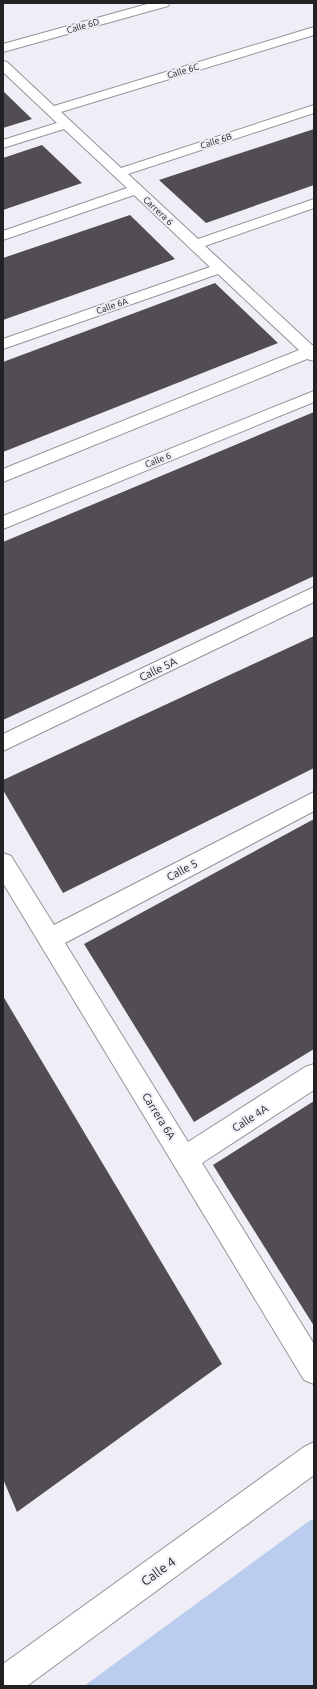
<svg xmlns="http://www.w3.org/2000/svg" width="317" height="1689" font-family="Ubuntu,sans-serif">
<style>
.water{fill:#bbcdef}
.building{fill:#514d52}
.lines{fill:none;stroke-linecap:round;stroke-linejoin:round}
.minor-casing{stroke:#94949a;stroke-width:2}
.minor{fill:#fff;fill-rule:evenodd}
.labels{text-anchor:middle;dominant-baseline:central;stroke-width:4;stroke-linejoin:round;paint-order:stroke}
.far-street-label{font-size:9px;fill:#222224;stroke:#efeef6}
.street-label{font-size:11px;fill:#222224;stroke:#efeef6}
.near-street-label{font-size:13px;fill:#222224;stroke:#efeef6}
</style>
<rect width="100%" height="100%" fill="#efeef6"/>
<path class="water" d="M312,1519L314,1522V1686H84Z"/>
<path class="building" d="M3,91L32,119L3,128Z
M314,129V185L206,223L159,180Z
M42,145L82,183L3,210V158Z
M130,215L175,259L3,320V258Z
M215,283L278,343L3,452V362Z
M314,412V576L3,720V542Z
M314,636V768L63,893L3,790V780Z
M314,819V1049L194,1122L84,944Z
M3,996L222,1364L17,1512L3,1479Z
M314,1101V1326L213,1165Z"/>
<g class="lines">
<g class="minor-casing">
<path id="minor" d="M151,3H170L168,6L3,52V44Z
M314,27V35L61,112L121,168L314,105V113L128,174L198,239L314,199V208L205,246L312,345H314V361L307,359L3,482V469L299,350L218,274L3,349V339L210,267L134,195L3,240V231L127,188L64,129L3,148V140L57,123L3,72V61L7,62L54,106Z
M314,391V402L3,529V516Z
M314,587V602L3,751V734Z
M314,792V811L65,943L188,1142L305,1067L314,1064V1090L202,1163L314,1344V1384L304,1380L3,883V853L11,856L54,925Z
M314,1442V1475L27,1686H3V1664L304,1447Z"/>
</g>
<use href="#minor" class="minor"/>
</g>
<g class="labels">
<g class="far-street-label">
<text transform="translate(83 26) rotate(-16)">Calle 6D</text>
<text transform="translate(183 71) rotate(-17)">Calle 6C</text>
<text transform="translate(216 141) rotate(-18)">Calle 6B</text>
<text transform="translate(158 211) rotate(43)">Carrera 6</text>
<text transform="translate(112 306) rotate(-19)">Calle 6A</text>
<text transform="translate(158 460) rotate(-22)">Calle 6</text>
</g>
<g class="street-label">
<text transform="translate(158 669) rotate(-26)">Calle 5A</text>
<text transform="translate(182 870) rotate(-28)">Calle 5</text>
<text transform="translate(159 1116) rotate(58)">Carrera 6A</text>
<text transform="translate(250 1118) rotate(-33)">Calle 4A</text>
</g>
<g class="near-street-label">
<text transform="translate(158 1571) rotate(-36)">Calle 4</text>
</g>
</g>
<rect width="317" height="1689" fill="none" stroke="#222224" stroke-width="8"/>
</svg>
